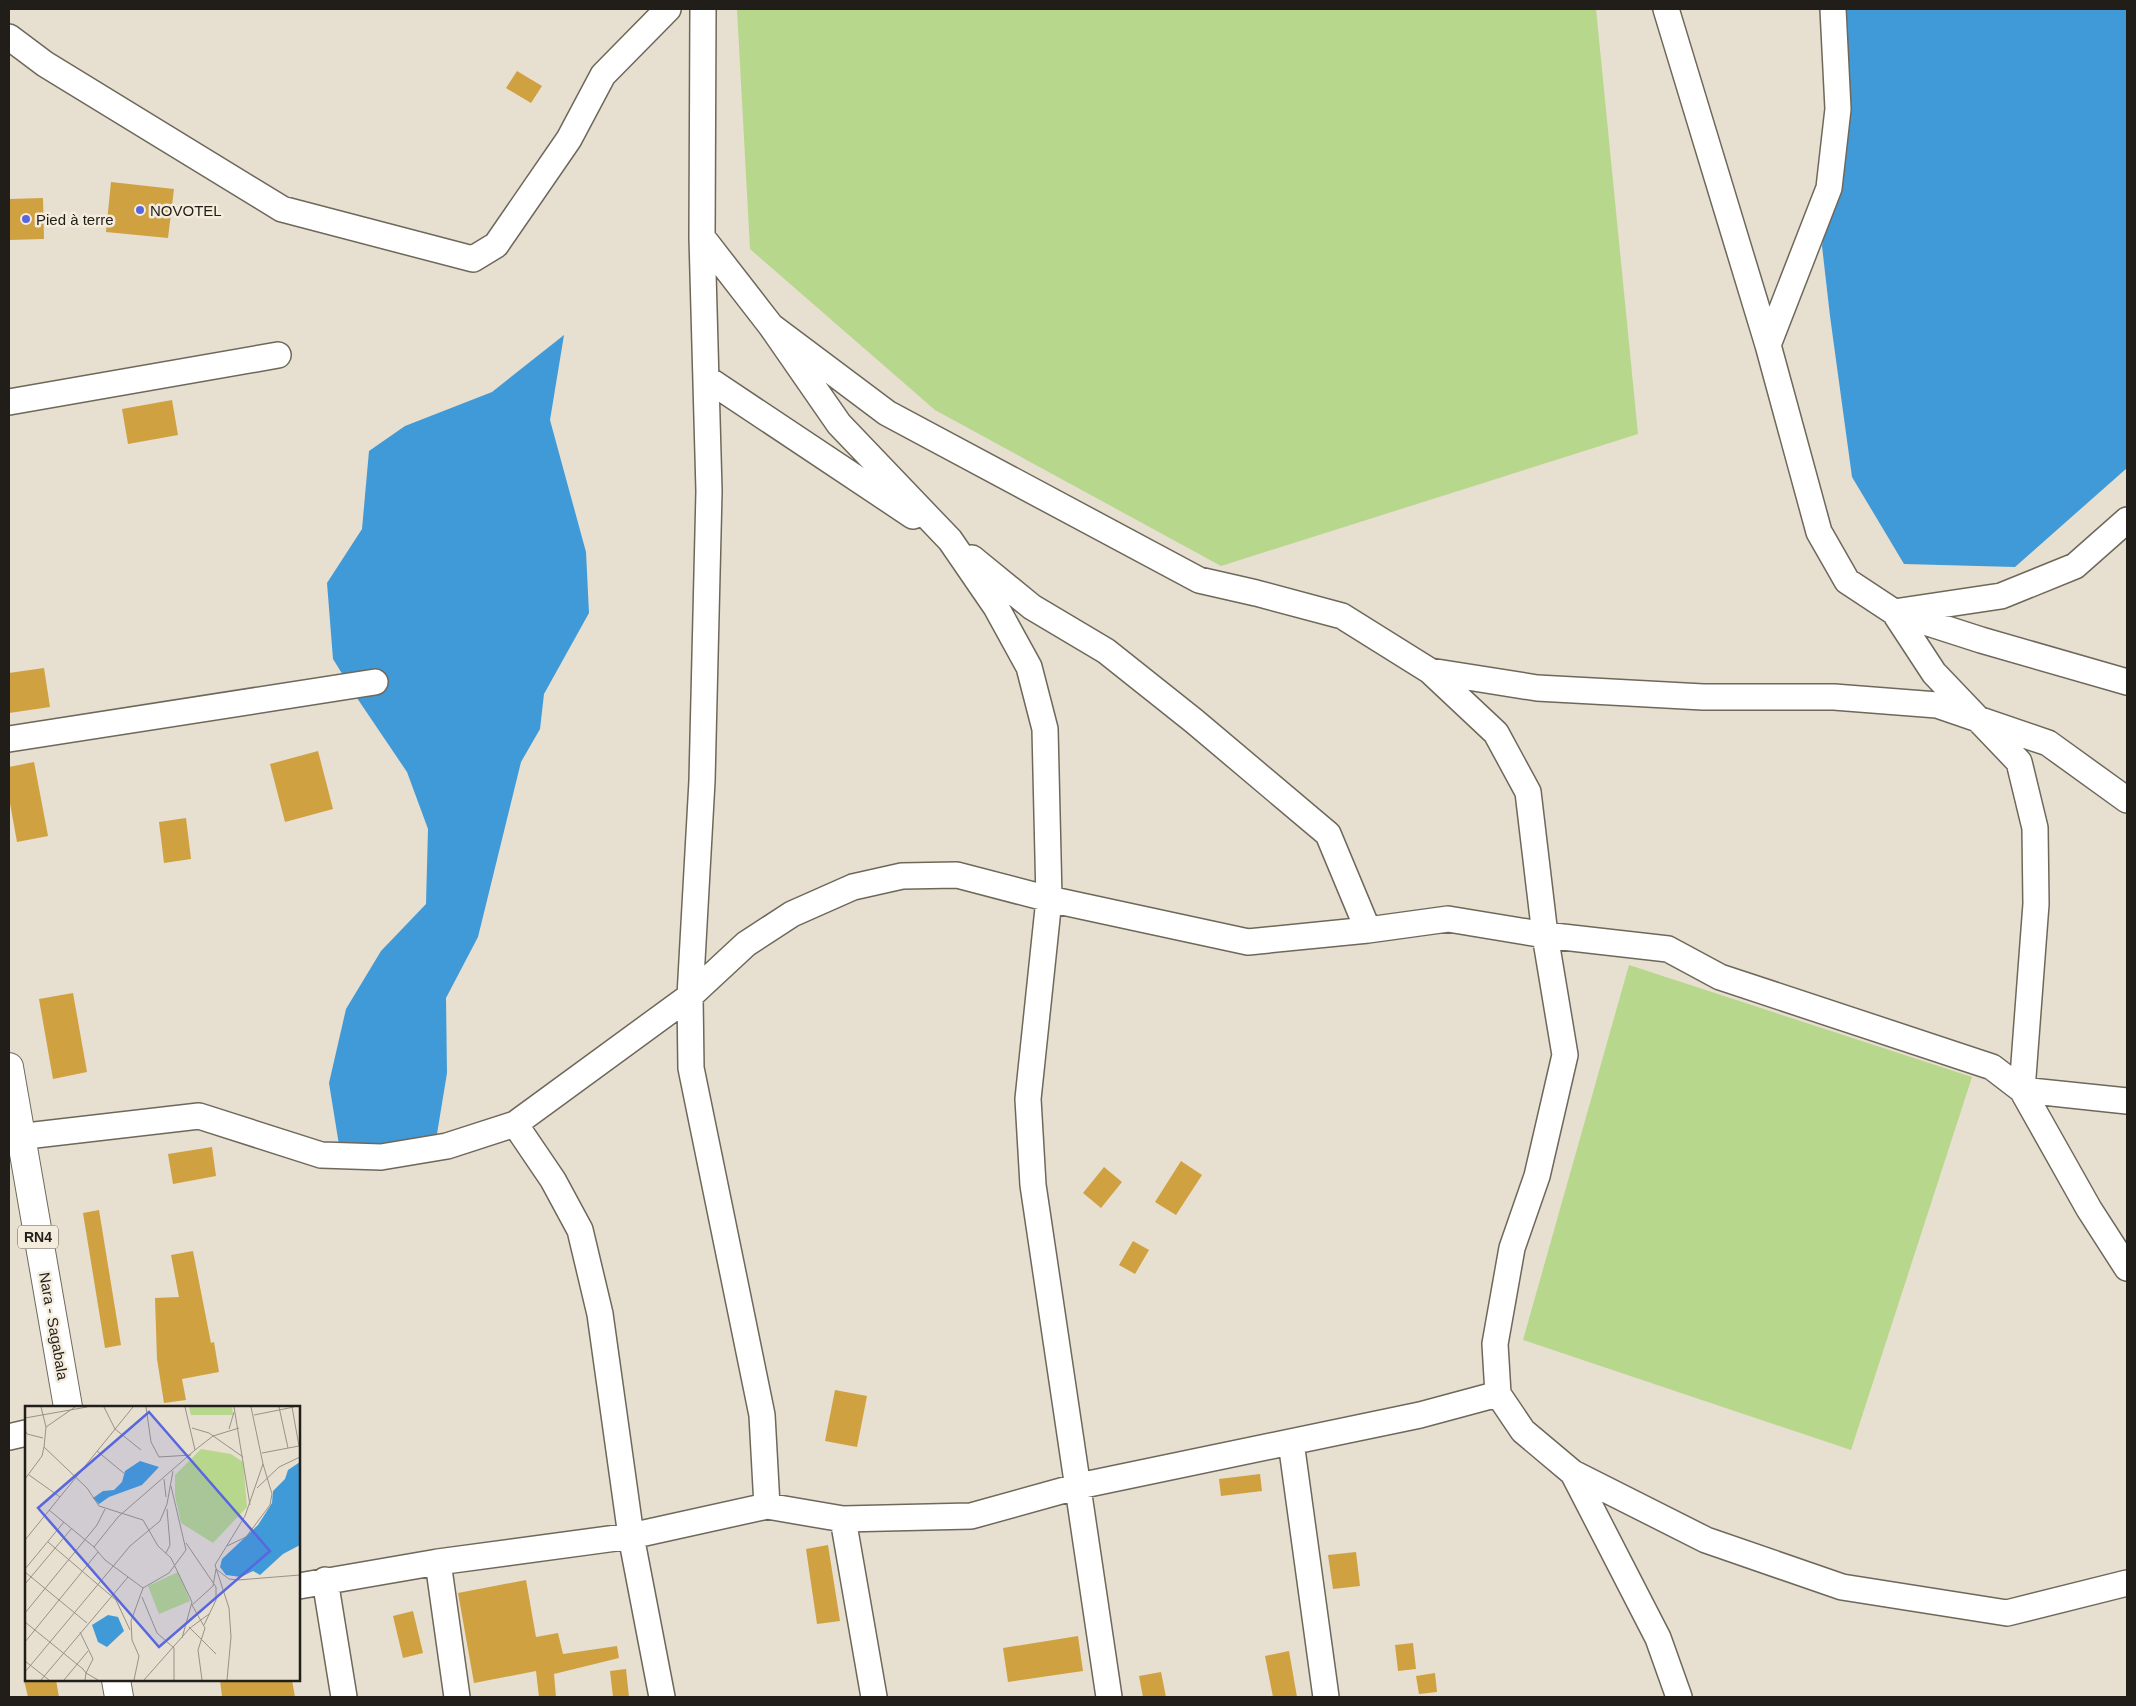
<svg xmlns="http://www.w3.org/2000/svg" width="2136" height="1706" font-family="Arial,sans-serif">
<style>
.green{fill:#b7d78c}
.water{fill:#419ad8}
.building{fill:#cfa141}
.lines{fill:none;stroke-linecap:round;stroke-linejoin:round}
.minor-casing{stroke:#6e685b;stroke-width:28}
.primary-casing{stroke:#6e685b;stroke-width:30}
.minor{stroke:#fff;stroke-width:25}
.primary{stroke:#fff;stroke-width:28}
.poi-dot{fill:#5967de;stroke:#f4ecdd;stroke-width:2}
.labels{text-anchor:middle;dominant-baseline:central;stroke-width:5;stroke-linejoin:round;paint-order:stroke}
.shield{fill:#f4ecdd;stroke:#605c54;stroke-width:1}
.shield-label{font-size:14px;font-weight:bold;fill:#211e19}
.poi-label{font-size:15px;fill:#211e19;stroke:#f4ecdd;text-anchor:start}
.street-label{font-size:15px;fill:#211e19;stroke:#f4ecdd}
.inset-road{fill:none;stroke:#989287;stroke-width:1}
.view{fill:#5967de;fill-opacity:0.15;stroke:#5967de;stroke-width:2.5}
.inset-edge{fill:none;stroke:#211e19;stroke-width:2.5}
</style>
<rect width="100%" height="100%" fill="#e7dfd0"/>
<path class="green" d="M737,9H1596L1638,434L1221,566L935,410L750,249Z
M1629,965L1972,1077L1851,1450L1523,1340Z"/>
<path class="water" d="M1843,9H2127V468L2015,567L1904,564L1852,477L1830,316L1822,246L1840,152Z
M564,335L550,420L586,552L589,613L544,694L540,729L521,762L478,937L446,998L447,1073L436,1140L374,1148L339,1145L329,1083L346,1009L381,951L426,904L428,829L407,772L359,701L333,659L327,583L362,529L369,451L405,426L492,392Z"/>
<path class="building" d="M517,71L542,86L531,103L506,88Z
M111,182L174,189L168,238L106,232Z
M43,198L44,239L9,240V199Z
M172,400L178,435L128,444L122,409Z
M44,668L50,707L9,713V673Z
M318,751L333,809L285,822L270,764Z
M34,762L48,836L17,842L9,798V767Z
M186,818L191,859L164,863L159,822Z
M73,993L87,1072L53,1079L39,999Z
M212,1147L216,1176L173,1184L168,1154Z
M1181,1161L1202,1175L1176,1215L1155,1202Z
M1104,1167L1122,1182L1101,1208L1083,1193Z
M99,1210L121,1345L105,1348L83,1213Z
M1133,1241L1149,1250L1135,1274L1119,1265Z
M193,1251L211,1343L214,1342L219,1372L182,1379L186,1400L164,1403L157,1359L155,1298L179,1297L171,1255Z
M835,1390L867,1396L857,1447L825,1441Z
M1260,1474L1262,1491L1221,1496L1219,1479Z
M828,1545L840,1621L817,1624L806,1549Z
M1356,1552L1360,1586L1333,1589L1328,1555Z
M526,1580L536,1637L558,1633L563,1654L617,1646L619,1658L554,1674L556,1697H539L536,1671L474,1683L458,1593Z
M413,1611L423,1653L403,1658L393,1616Z
M1078,1636L1083,1671L1008,1682L1003,1648Z
M1413,1643L1416,1669L1398,1671L1395,1645Z
M1289,1651L1297,1697H1273L1265,1656Z
M626,1669L629,1697H613L610,1671Z
M1161,1672L1166,1697H1143L1139,1676Z
M1435,1673L1437,1692L1419,1694L1416,1676Z
M24,1680H56L59,1697H28Z
M220,1680H292L295,1697H222Z"/>
<g class="lines">
<g class="minor-casing">
<path id="minor" d="M703,9L702,237L709,491L702,781L690,996L691,1068L762,1415L767,1506
M1666,9L1768,345L1819,532L1847,581L1894,612L1981,640L2127,682
M9,37L45,64L282,209L473,259L496,245L569,139L603,75L668,9
M702,237L771,326L839,424L950,540L996,607L1029,667L1045,729L1049,899L1028,1099L1033,1185L1109,1697
M771,326L887,413L1199,580L1256,593L1342,616L1430,671L1496,733L1528,792L1545,935L1565,1055L1537,1176L1512,1248L1495,1344L1498,1394L1523,1431L1573,1473L1658,1638L1679,1697
M1768,345L1829,188L1838,109L1833,9
M706,378L913,516
M9,402L278,355
M2127,520L2075,566L2001,596L1894,612L1934,673L2019,762L2035,828L2036,904L2022,1090L2127,1101
M972,558L1032,607L1106,651L1194,721L1328,834L1368,930
M1430,671L1537,688L1703,697H1834L1937,705L2048,743L2127,800
M9,739L375,682
M515,1124L553,1180L580,1230L600,1314L631,1536L662,1697
M9,1138L199,1116L321,1155L381,1157L447,1146L515,1124L690,996L746,944L792,914L853,887L902,876L957,875L1049,899L1248,942L1368,930L1448,919L1545,935L1668,949L1720,977L1992,1067L2022,1090L2089,1209L2127,1268
M9,1437L26,1433
M1291,1442L1326,1697
M1573,1473L1706,1540L1842,1587L2007,1613L2127,1583
M843,1519L874,1697
M438,1562L457,1697
M325,1580L344,1697
M299,1586L438,1562L631,1536L767,1506L843,1519L971,1516L1079,1486L1420,1415L1498,1394"/>
</g>
<g class="primary-casing">
<path id="primary" d="M9,1067L68,1407
M116,1680L119,1697"/>
</g>
<use href="#minor" class="minor"/>
<use href="#primary" class="primary"/>
</g>
<g class="poi-dot">
<circle cx="140" cy="210" r="5"/>
<circle cx="26" cy="219" r="5"/>
</g>
<g class="labels">
<rect class="shield" x="18" y="1225.5" width="40" height="23" rx="4"/>
<g class="shield-label">
<text x="38" y="1237">RN4</text>
</g>
<g class="poi-label">
<text x="150" y="210">NOVOTEL</text>
<text x="36" y="219">Pied à terre</text>
</g>
<g class="street-label">
<text transform="translate(54 1326) rotate(80)">Nara - Sagabala</text>
</g>
</g>
<g transform="translate(25 1406)">
<rect width="275" height="275" fill="#e7dfd0"/>
<path d="M164,1H207L208,9H166ZM176,43L206,48L218,56L222,101L188,137L156,117L150,90V69ZM153,166L165,195L134,208L123,180Z" fill="#b7d78c"/>
<path d="M115,55L134,61L117,79L84,91L74,98L68,92L78,85L89,84L97,76L100,65ZM275,56V139L258,148L235,169L228,165L216,171L201,169L195,161L197,153L233,119L247,97L248,85L260,73L263,64ZM83,209L93,211L99,225L82,241L73,236L67,219Z" fill="#419ad8"/>
<path class="inset-road" d="M16,1L21,21M50,1L21,21L19,41L62,82L74,100L118,114L133,140L146,152L167,196L157,232M79,1L90,23L116,44M121,1L126,36L134,51L166,49M209,1L225,99M254,1L263,42M267,1L274,40M229,9L269,1M0,12L62,1M167,22L184,27L218,51M204,23L209,6M0,24L2,28L18,32M170,44L188,30L214,22M72,45L101,69M237,47L274,40M4,69L35,91M0,73L17,50L19,41M139,73L141,91M232,82L254,61L275,51M24,104L69,141L80,154L118,182M0,134L108,1M23,136L91,194L105,224M161,137L191,181V194L179,219M202,140L221,131L245,99L247,88L238,58M69,141L93,111L170,44L160,1M141,147L145,139L142,103M0,163L39,116M0,166L62,217M0,178L47,122M117,191L132,227L149,242V274M0,207L72,119L80,103M0,216L58,263L61,267L60,274M164,221L191,248M55,226L68,253L61,267L73,274M0,236L73,146M0,255L24,274M0,266L105,140L135,115L142,98L148,65M16,274L103,171M39,274L63,245M109,274L114,250L107,234L106,215L118,182L144,167L161,144L146,80M119,274L165,222L184,208M177,274L173,244L180,222L167,199L188,180L191,163L204,173L213,174L275,169M202,274L206,231L204,202L190,159L220,110L238,58L226,1"/>
<path class="view" d="M124,6L245,145L134,241L13,102Z"/>
<rect width="275" height="275" class="inset-edge"/>
</g>
<rect width="2136" height="1706" fill="none" stroke="#211e19" stroke-width="20"/>
</svg>
